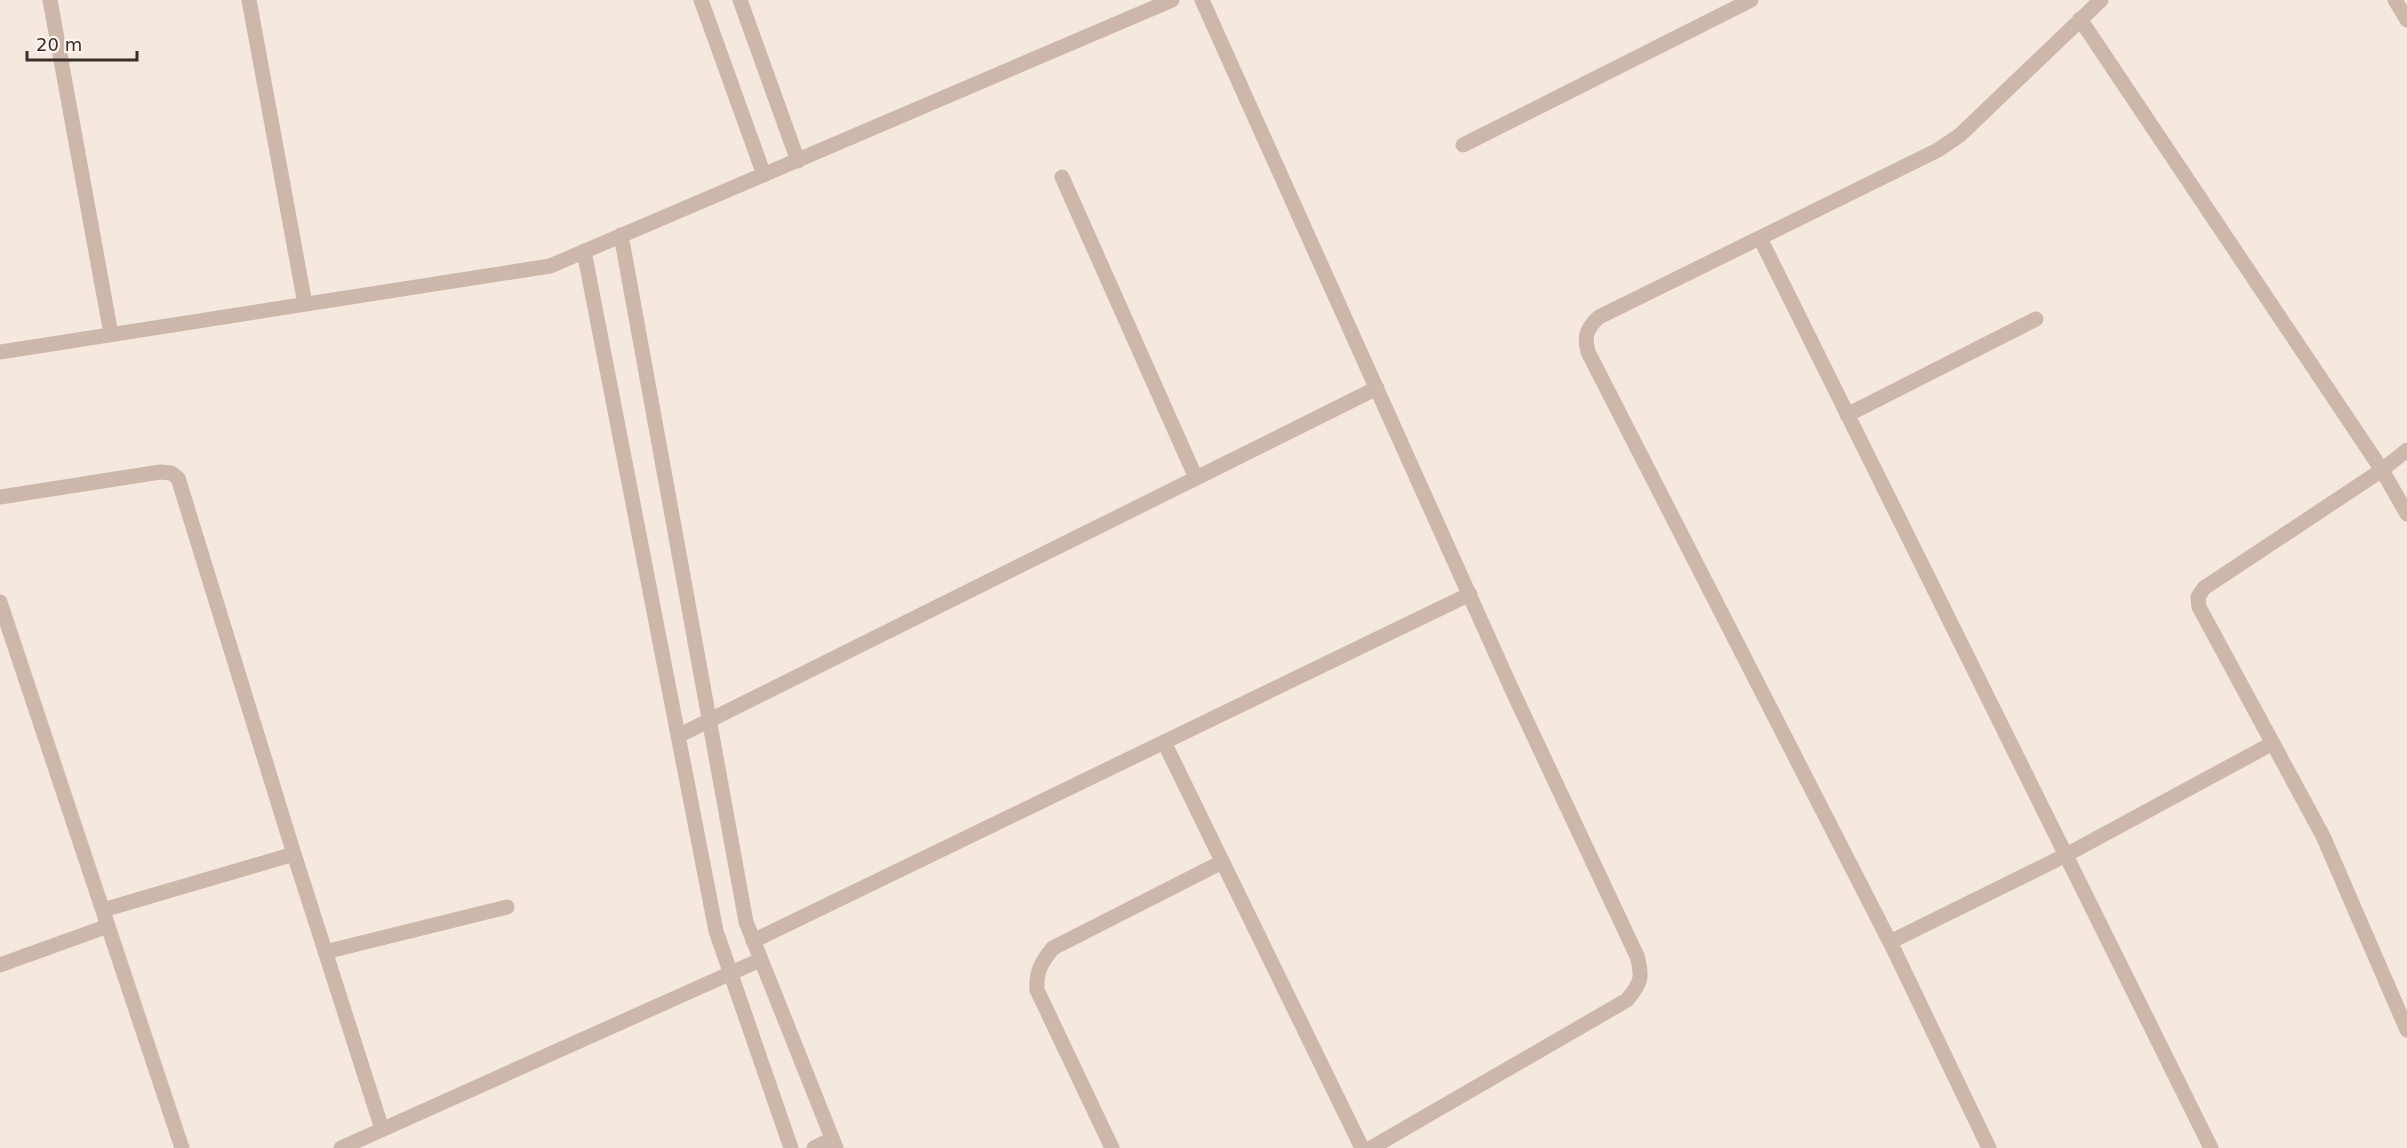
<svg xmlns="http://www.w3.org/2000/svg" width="2407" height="1148" font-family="'DejaVu Sans',sans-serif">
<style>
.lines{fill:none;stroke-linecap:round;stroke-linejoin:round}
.street{stroke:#ccb7aa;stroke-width:15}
</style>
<rect width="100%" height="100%" fill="#f4e8df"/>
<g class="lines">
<path class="street" d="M50,0L111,334
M249,0L305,304
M701,0L764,175
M740,0L798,161
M1202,0L1513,692L1637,956C1643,978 1641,983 1627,1000L1371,1148
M2395,0L2407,20
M2080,19L2382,470L2407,514
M1463,145L1751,0
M1062,177L1196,478
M621,235L746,922L836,1148
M1760,238L2211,1148
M584,251L716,931L791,1148
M0,352L550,266L1172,0
M1847,415L2036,319
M2407,450L2382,470L2204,588L2198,597L2199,607L2323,836L2407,1030
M0,497L160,472L171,473L178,478L294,854L382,1129
M0,602L182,1148
M678,736L1377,388
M1164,742L1362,1148
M103,910L294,854
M753,941L1470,594
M1890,942L2066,855L2273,743
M325,952L507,907
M0,965L108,926
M341,1148L760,960
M814,1148L832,1139
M1112,1148L1037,990C1036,972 1041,962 1053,948L1222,862
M1989,1148L1894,950L1588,352C1584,336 1586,329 1599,317L1938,150L1960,135L2101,0"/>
</g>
<path d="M27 51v9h110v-9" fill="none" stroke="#3a2e2a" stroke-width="3"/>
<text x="36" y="51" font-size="18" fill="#3a2e2a" stroke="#fbf3ec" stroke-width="4.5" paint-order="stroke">20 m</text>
</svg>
